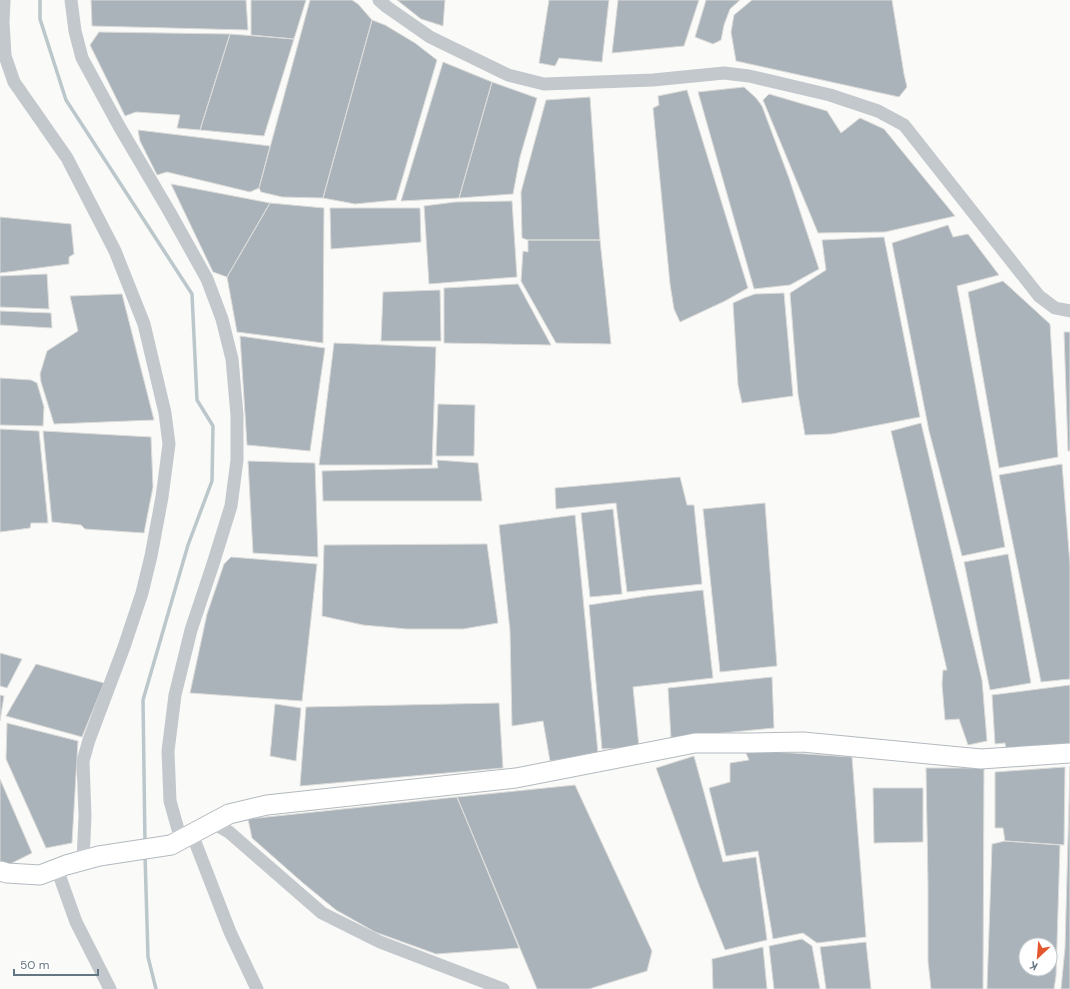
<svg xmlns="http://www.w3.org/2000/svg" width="1070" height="989" font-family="'DM Sans',sans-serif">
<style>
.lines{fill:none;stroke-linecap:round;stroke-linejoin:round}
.stream{stroke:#bbc7cb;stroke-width:3.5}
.building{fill:#aab3b9;stroke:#dcdcda;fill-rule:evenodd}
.secondary-casing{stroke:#b3babf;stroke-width:21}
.street{stroke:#c3c8cc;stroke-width:13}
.secondary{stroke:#fff;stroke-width:19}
</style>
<rect width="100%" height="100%" fill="#fafaf8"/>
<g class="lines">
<path class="stream" d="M40,0V19L66,100L192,294L197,400L213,426L212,481L188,545L143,700L145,843
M145,855L148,957L156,989"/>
</g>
<path class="building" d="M91,0H246L248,30L92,26Z
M251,0H306L294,39L251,35Z
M310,0H352L358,4L372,20L323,198L282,197L261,192L259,188Z
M397,0H445L443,26L421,19Z
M549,0H609L602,62L559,58L555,66L539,63Z
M618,0H699L684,46L612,53Z
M706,0H740L730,9L724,25L721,40L713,44L695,37Z
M752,0H892L904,74L907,87L899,97L736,61L731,32L734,15Z
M372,20L385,25L415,43L437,60L396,200L355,204L323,198Z
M99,32L230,34L200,130L177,128L180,115L136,112L125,116L90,45Z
M230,34L294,39L264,136L200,130Z
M443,62L492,82L459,198L401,201Z
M492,82L537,98L520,157L513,194L459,198Z
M744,87L756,98L762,106L789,178L819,269L790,285L754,289L698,92Z
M687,90L748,288L725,301L680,322L674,309L670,284L653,108L659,105L658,96Z
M769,94L827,111L841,133L860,118L884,129L955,216L885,232L818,233L763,100Z
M590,97L600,240H528L522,238L521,192L546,100Z
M138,130L270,146L259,188L250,192L167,172L157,175L140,141Z
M171,184L270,203L227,277L213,272Z
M512,201L517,277L429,284L424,206L455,202Z
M270,203L324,208L323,343L237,332L227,277Z
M330,208H420L421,242L331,249Z
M0,217L71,224L74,254L69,257V264L0,273Z
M948,225L953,237L968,234L999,275L957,286L1005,547L962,556L929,431L892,243Z
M884,237L920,417L832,434L805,435L798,394L790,293L826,270L822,240Z
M528,240H600L611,344L556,343L521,281L523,251L528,252Z
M47,274L49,309L0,307V276Z
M1003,281L1050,324L1058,457L999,468L968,292Z
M518,284L551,345L444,343V288Z
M440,290L441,341H381L383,292Z
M784,293L793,396L742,403L738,385L733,303L744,298L755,294Z
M122,294L154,420L54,424L41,382L40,374L47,351L78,331L70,296Z
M0,311L51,313L52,328L0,325Z
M1064,332H1070V451H1068Z
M240,336L325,348L310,451L247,445Z
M334,343L436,347L432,465H319Z
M0,378L31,380L37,383L44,407L43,426L0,425Z
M438,404L475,405L474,456H436Z
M921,423L982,680L987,741L968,745L959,719L945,720L942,684L943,670H947L891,431Z
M0,429L39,431L48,523H31L30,528L0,532Z
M43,431L151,437L153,487L144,533L85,529L81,525L52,522Z
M437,460L478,463L482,501H323L322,471L438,468Z
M248,461L315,463L318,557L253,553Z
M1062,464L1070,564V679L1041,682L999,475Z
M680,477L687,505H694L702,584L627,592L616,503L556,509L555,488Z
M765,503L777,666L720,672L703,509Z
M613,509L622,594L590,597L581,513Z
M575,515L598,753L550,761L543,721L512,726L510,631L499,525Z
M487,544L498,623L463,629H407L363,625L322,616L324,545Z
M1008,554L1031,683L990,690L964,562Z
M231,557L317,564L302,701L190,693L207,614L224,564Z
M703,590L713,678L633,687L639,747L602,749L589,605L647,596Z
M0,653L22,659L7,688L0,686Z
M36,664L104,683L82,737L6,716Z
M772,677L774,728L671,738L668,688Z
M1070,685V745L1006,749L1005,743L995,744L992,695Z
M0,695L4,696L0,721Z
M499,703L503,768L300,786L306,707Z
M275,704L301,708L296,761L270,756Z
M7,723L78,741L72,843L46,848L6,759Z
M745,751L793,753L852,757L866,937L817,943L803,933L773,939L758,851L726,856L709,788L730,782V763L749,760Z
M694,756L723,862L756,857L767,940L725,950L699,885L656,768Z
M1070,766V989H1061L1065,948Z
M1065,767L1064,845L1005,841L1003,828H995V772Z
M926,768H984L983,989H931L928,961V884Z
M0,779L32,853L10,864L0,861Z
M575,785L652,951L647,971L589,989H537L457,797Z
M873,788H923V842L874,843Z
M457,797L519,948L436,954L375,932L336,910L303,883L252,838L248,819Z
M1005,841L1060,845L1056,976L1054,989H987L992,844ZM1026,945H1050V969H1026Z
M802,939L812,946L820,989H774L769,946Z
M866,942L871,989H826L820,947Z
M763,947L767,989H713L712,959Z"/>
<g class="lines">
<g class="secondary-casing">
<path id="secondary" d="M0,871L7,873L40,875L66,865L99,856L171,845L229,814L267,805L516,778L695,743H753L803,742L981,759L1070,753"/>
</g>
<path class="street" d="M4,0L3,22L5,56L14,82L67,158L115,251L144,324L165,413L169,444L162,497L151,556L142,593L124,647L89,740L83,761L85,816L83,861
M71,0L75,31L82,58L119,126L169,211L207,279L222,319L232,359L237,415V460L231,506L213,564L191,630L175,695L168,751L170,801L181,840
M379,0L387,7L430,37L508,75L544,84L653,80L724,73L749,76L830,95L878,111L904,125L1039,296L1055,308L1070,311
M213,823L229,832L322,913L380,942L503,989
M192,834L230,932L257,989
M57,869L76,922L110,989"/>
<use href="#secondary" class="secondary"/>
</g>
<g transform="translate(1038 957) rotate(206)"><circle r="19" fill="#ffffff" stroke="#c1c8cd"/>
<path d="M0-3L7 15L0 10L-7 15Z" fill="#e4572e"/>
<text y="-6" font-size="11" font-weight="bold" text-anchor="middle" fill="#657683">K</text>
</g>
<path d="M14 969v6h84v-6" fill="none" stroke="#657683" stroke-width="2"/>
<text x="20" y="969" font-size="12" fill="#657683" stroke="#ffffff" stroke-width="3" paint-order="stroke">50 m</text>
</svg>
